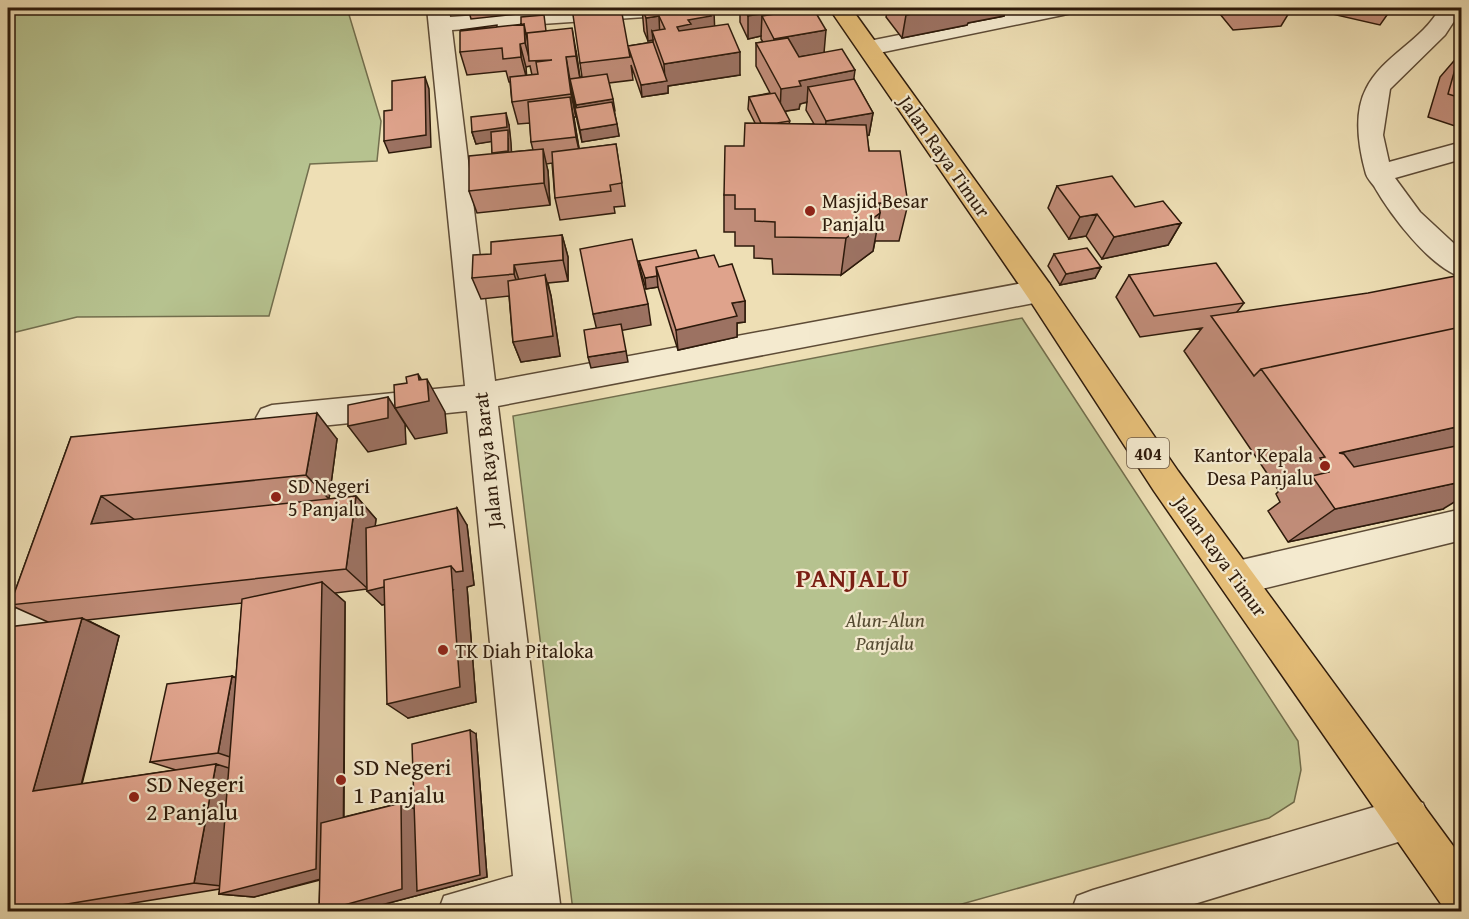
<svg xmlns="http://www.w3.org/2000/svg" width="1469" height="919" font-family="'Gentium Book Plus',serif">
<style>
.green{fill:#b6c28f;stroke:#726e4d;stroke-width:1.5}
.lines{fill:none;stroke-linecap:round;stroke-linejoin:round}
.minor-casing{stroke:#5d4b36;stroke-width:3}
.major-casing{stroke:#2d1a0b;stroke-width:3}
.minor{fill:#f4eacf;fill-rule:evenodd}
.major{fill:#e7c07a;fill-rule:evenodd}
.wall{fill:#c08c78;stroke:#2d1a0b;stroke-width:1.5;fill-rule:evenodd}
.shaded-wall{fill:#9c7262;stroke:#2d1a0b;stroke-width:1.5}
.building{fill:#dfa38c;stroke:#2d1a0b;stroke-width:1.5}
.poi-dot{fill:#8f2418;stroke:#f4eacf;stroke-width:2}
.labels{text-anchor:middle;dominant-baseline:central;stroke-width:4.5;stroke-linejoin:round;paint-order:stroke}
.shield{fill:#f4eacf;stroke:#695846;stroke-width:1.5}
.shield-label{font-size:18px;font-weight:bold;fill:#2d1a0b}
.street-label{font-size:20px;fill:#2d1a0b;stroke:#f4eacf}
.poi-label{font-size:20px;fill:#2d1a0b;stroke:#f4eacf;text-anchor:start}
.park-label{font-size:20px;font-style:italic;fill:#564c33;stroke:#f4eacf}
.near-poi-label{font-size:24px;fill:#2d1a0b;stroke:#f4eacf;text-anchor:start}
.district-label{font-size:26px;font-weight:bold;letter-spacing:1.5px;fill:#7a1f14;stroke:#f4eacf}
</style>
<rect width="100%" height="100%" fill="#eedfb5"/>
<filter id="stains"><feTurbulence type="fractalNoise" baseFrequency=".00333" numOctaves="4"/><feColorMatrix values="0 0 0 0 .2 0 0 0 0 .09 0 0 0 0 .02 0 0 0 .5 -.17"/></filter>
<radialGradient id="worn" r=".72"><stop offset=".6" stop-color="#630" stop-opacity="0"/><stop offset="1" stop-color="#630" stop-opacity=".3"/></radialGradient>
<path class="green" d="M8,8H347L381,121L377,161L310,164L269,316L77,317L8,334Z
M1022,318L1298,741L1301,770L1294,802L1269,818L937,911H573L513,416Z"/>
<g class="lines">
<g class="minor-casing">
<path id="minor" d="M427,8H449L450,17L586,8H686L683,13L675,15L452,30L495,381L1039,280L1049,283L1053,291L1049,299L1039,302L498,406L561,912H438L444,896L513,876L467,411L272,431L261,427L256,418L261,409L272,405L465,386Z
M1034,8H1074L1071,13L1063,15L869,55L861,53L858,48L861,43L869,41Z
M1440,8L1462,9L1445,35L1390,89L1383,135L1389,162L1462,142V159L1395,178L1420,212L1462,251V277C1430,268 1390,214 1374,186C1371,182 1367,178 1366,174C1359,149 1353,114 1366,89C1382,56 1422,41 1440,8Z
M1462,509V540L1237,595L1224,590L1219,578L1224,566L1237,561Z
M45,554L58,559L63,571L41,642L28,647L15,642L9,629L32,559Z
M1408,797L1423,803L1429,818L1423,833L1408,839L1168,912H1071L1077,896L1093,890Z"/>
</g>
<g class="major-casing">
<path id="major" d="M829,8H851L1049,283L1178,471L1462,858V912L1446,911L1154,491L1029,299Z"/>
</g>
<use href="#minor" class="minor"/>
<use href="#major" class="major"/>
</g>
<path class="wall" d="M468,8H536L537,12L471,19Z
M642,8L715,26L740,75L668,86V93L642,97L631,65L633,80L609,83L619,136L582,142L577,120L575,108H576L570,80L576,117H574L579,149L616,144L625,206L614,207L615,213L560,220L555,198L552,163L546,164L548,171L550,205L477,213L469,191L492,154V141L476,144L472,132L509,125L511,152L533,150L531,142L530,123L518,124L512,102L510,82H509L506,71L467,75L460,52L498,27L547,31L576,51L580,77H582L580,63L628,46L653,42V40L648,41L644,31ZM530,66L532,75L526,76V67Z
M740,8H813L824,52L854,79L873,113L869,135L867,136L869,151L908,204L899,241H875L873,251L841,275L773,274L772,259L754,258V246H735V232H724V195L744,146L755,123L748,109L749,97L770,93L756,66V43L763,42L761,39V36L748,39L740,22ZM807,102L806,110L814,124H790L785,111L799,109L800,104Z
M888,8H1006L1004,16L968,23L967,25L902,38L886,17Z
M1215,8H1292L1281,26L1233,30Z
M1310,8H1392L1380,25L1310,9Z
M1459,55H1461V128L1428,117L1440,77Z
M1057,186L1135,207L1181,223L1168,245L1102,259L1086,236L1069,239L1048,208Z
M562,235L568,257V281L548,283L551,296L560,356L521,362L513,342L509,296L481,299L472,278L491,254Z
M1054,254L1101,267L1095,278L1060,285L1048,266Z
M699,258L719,267L745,301V322L737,323V337L678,350L658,287L646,289L641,272L639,261Z
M1129,275L1244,303L1237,312L1443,509L1288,542L1268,511L1280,502L1276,494L1279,491L1184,351L1202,328L1140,337L1116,297Z
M71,437L337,439L329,499L356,496L376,519L375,526L467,525L474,585L467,587L476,702L408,718L385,604L382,605L367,589L335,593L345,602L344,817L401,803L414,809L476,734L487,877L355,912H319L320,880L254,897L219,894L220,889L78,912H8L48,622L10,605ZM242,603L236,678L232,676L150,762L176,770L82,784L119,636L87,620Z"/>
<path class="shaded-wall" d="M754,8H812L762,16L761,36L748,39V16Z
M945,8H1006L1004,16L968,23L967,25L902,38L906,15Z
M714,12L715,35L679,50L677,27L688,20Z
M659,16L660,39L652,31L653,40L648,41L646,18Z
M524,24L529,47L530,61L525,43Z
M572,28L576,51L580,79L576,56Z
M826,30L824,53L773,61L774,39Z
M520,44L526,67L527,80L521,57Z
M740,52V75L668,86V93L642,97L641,85L665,81L664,64Z
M566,57L570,80L576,117L571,94Z
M855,70L852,93L808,87L807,102L800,104L799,109L780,112L781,89L799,81Z
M425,77L429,89L431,147L389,153L384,141Z
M570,97L574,120L581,159L576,137Z
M613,99L615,111L578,117L576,105Z
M506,113L509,125L511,142L512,163L508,151V139L476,144L472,132Z
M873,113L869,135L824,144L826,121Z
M617,124L619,136L582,142L580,130Z
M543,149L548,171L550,205L544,183Z
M880,213L873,251L841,275L846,238Z
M1097,214L1086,236L1069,239L1080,217Z
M1181,223L1168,245L1102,259L1114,237Z
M562,235L568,257V281L563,260Z
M514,265L521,286V295L514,274Z
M1101,267L1095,278L1060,285L1066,274Z
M545,275L551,296L560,356L521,362L513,342Z
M657,276L658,287L646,289L645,278Z
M745,301V322L737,323V337L678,350L676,330L732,303Z
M648,304L651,325L598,335L593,314Z
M626,351L628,362L591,368L588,357Z
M418,374L428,391L427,379L445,412L447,433L415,439L395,408L419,380Z
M388,397L405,424L406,444L368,452L348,426Z
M317,413L337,439L329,499L306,475Z
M1461,426V451L1329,472L1339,453Z
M1461,482V498L1443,509L1288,542L1335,509Z
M101,496L135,520L91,524Z
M356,496L376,519L368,589L346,569Z
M457,508L467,525L474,585L467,587L476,702L408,718L387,704L453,590L382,605L367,591L451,566Z
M322,582L345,602L343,873L254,897L219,894Z
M82,618L119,636L77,801L33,791Z
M232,676L262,691L251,764L218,753Z
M470,730L476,734L487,877L355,912H321L401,803L422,812Z
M216,764L248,774L231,887L194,883Z"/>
<path class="building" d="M572,8H621L630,57L580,63Z
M642,8H712L714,12L709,13L711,16L688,20L691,24L677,27L679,31L728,24L740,52L664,64L652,31L665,29L659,16L646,18Z
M744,8H800L748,16Z
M813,8L826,30L774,39L762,16Z
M900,8H945L906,15Z
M544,15L546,31L527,33V34H526L524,24L521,25V17Z
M524,24L525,43L520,44L521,57L503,59L502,48L460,52V31Z
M497,25V27L461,31V30Z
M572,28L576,56L566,57L571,94L512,102L510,77L538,74L536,62L552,60L529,61L527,33Z
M788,38L799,57L842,49L855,70L799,81L801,86L781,89L756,43Z
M653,42L667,81L641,85L628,46Z
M1459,55H1461V98L1448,94Z
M607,74L613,99L576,105L570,79Z
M425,77L426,135L384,141V111L392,110V81Z
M854,79L873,113L826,121L808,87Z
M775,93L790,121L777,123H761L749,97Z
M570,97L576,137L531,142L528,102Z
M612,102L617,124L580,130L575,108Z
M506,113L507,127L472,132L471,117Z
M745,123L866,125L869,151H900L908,204L879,203L880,213L846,238L775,237V222L755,221V209H735V195H724L725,146H744Z
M508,130V151L492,153L491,132Z
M616,144L622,183L610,185L611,191L555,198L552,152Z
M543,149L544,183L469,191V156Z
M1112,176L1135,207L1163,201L1181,223L1114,237L1097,214L1080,217L1057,186Z
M562,235L563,260L514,265V274L472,278L473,255L491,254V242Z
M632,239L648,304L593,314L580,249Z
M1087,248L1101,267L1066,274L1054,254Z
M696,250L699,258L656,267L657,276L645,278L639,261Z
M714,255L719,267L732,264L745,301L732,303L737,316L676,330L656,267Z
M1216,263L1244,303L1154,316L1129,275Z
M545,275L553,336L513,342L508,281Z
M1461,275V327L1261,369L1254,376L1211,316L1368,293Z
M621,324L626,351L588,357L584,330Z
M1461,327V426L1339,453L1344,454L1354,467L1461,445V482L1335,509L1312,476L1329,472L1320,458L1325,457L1261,369Z
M418,374L419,380L427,379L429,401L395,408L394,385L407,383L406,377Z
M388,397V418L348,426V405Z
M317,413L306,475L101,496L91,524L356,496L346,569L10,605L71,437Z
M457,508L463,571L456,572L451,566L384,580V587L367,591L366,528Z
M451,566L460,687L387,704L384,580Z
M322,582L316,869L219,894L242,599Z
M82,618L33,791L216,764L194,883L19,912H8V627Z
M232,676L218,753L150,762L167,684Z
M470,730L480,875L417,891L412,744Z
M401,803L402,889L319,912L321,823Z"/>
<g class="poi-dot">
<circle cx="810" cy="211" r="6"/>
<circle cx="1325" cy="466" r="6"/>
<circle cx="276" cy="497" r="6"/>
<circle cx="443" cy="650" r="6"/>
<circle cx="341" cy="780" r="6"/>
<circle cx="134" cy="797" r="6"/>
</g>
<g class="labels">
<rect class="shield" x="1127" y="438" width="42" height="30" rx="4.5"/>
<g class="shield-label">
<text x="1148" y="453">404</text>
</g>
<g class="street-label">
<text transform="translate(945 156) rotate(55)">Jalan Raya Timur</text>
<text transform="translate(487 460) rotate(-96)">Jalan Raya Barat</text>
<text transform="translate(1221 556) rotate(54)">Jalan Raya Timur</text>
</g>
<g class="poi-label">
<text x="822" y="200">Masjid Besar<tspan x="822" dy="23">Panjalu</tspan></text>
<text x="1313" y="454" text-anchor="end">Kantor Kepala<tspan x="1313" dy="23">Desa Panjalu</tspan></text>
<text x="288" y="485">SD Negeri<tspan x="288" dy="23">5 Panjalu</tspan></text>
<text x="455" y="650">TK Diah Pitaloka</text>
</g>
<g class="park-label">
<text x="885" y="619">Alun-Alun<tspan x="885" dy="23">Panjalu</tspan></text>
</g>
<g class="near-poi-label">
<text x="353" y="766">SD Negeri<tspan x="353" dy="28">1 Panjalu</tspan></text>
<text x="146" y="783">SD Negeri<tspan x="146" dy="28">2 Panjalu</tspan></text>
</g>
<g class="district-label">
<text x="853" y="577">PANJALU</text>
</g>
</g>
<rect width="1469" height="919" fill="none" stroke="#eedfb5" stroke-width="30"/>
<rect x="9" y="9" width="1451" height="901" fill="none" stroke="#2d1a0b" stroke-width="3"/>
<rect x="15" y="15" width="1439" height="889" fill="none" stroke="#2d1a0b" stroke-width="1.5"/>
<rect width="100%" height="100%" filter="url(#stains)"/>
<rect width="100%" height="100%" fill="url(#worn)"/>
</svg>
